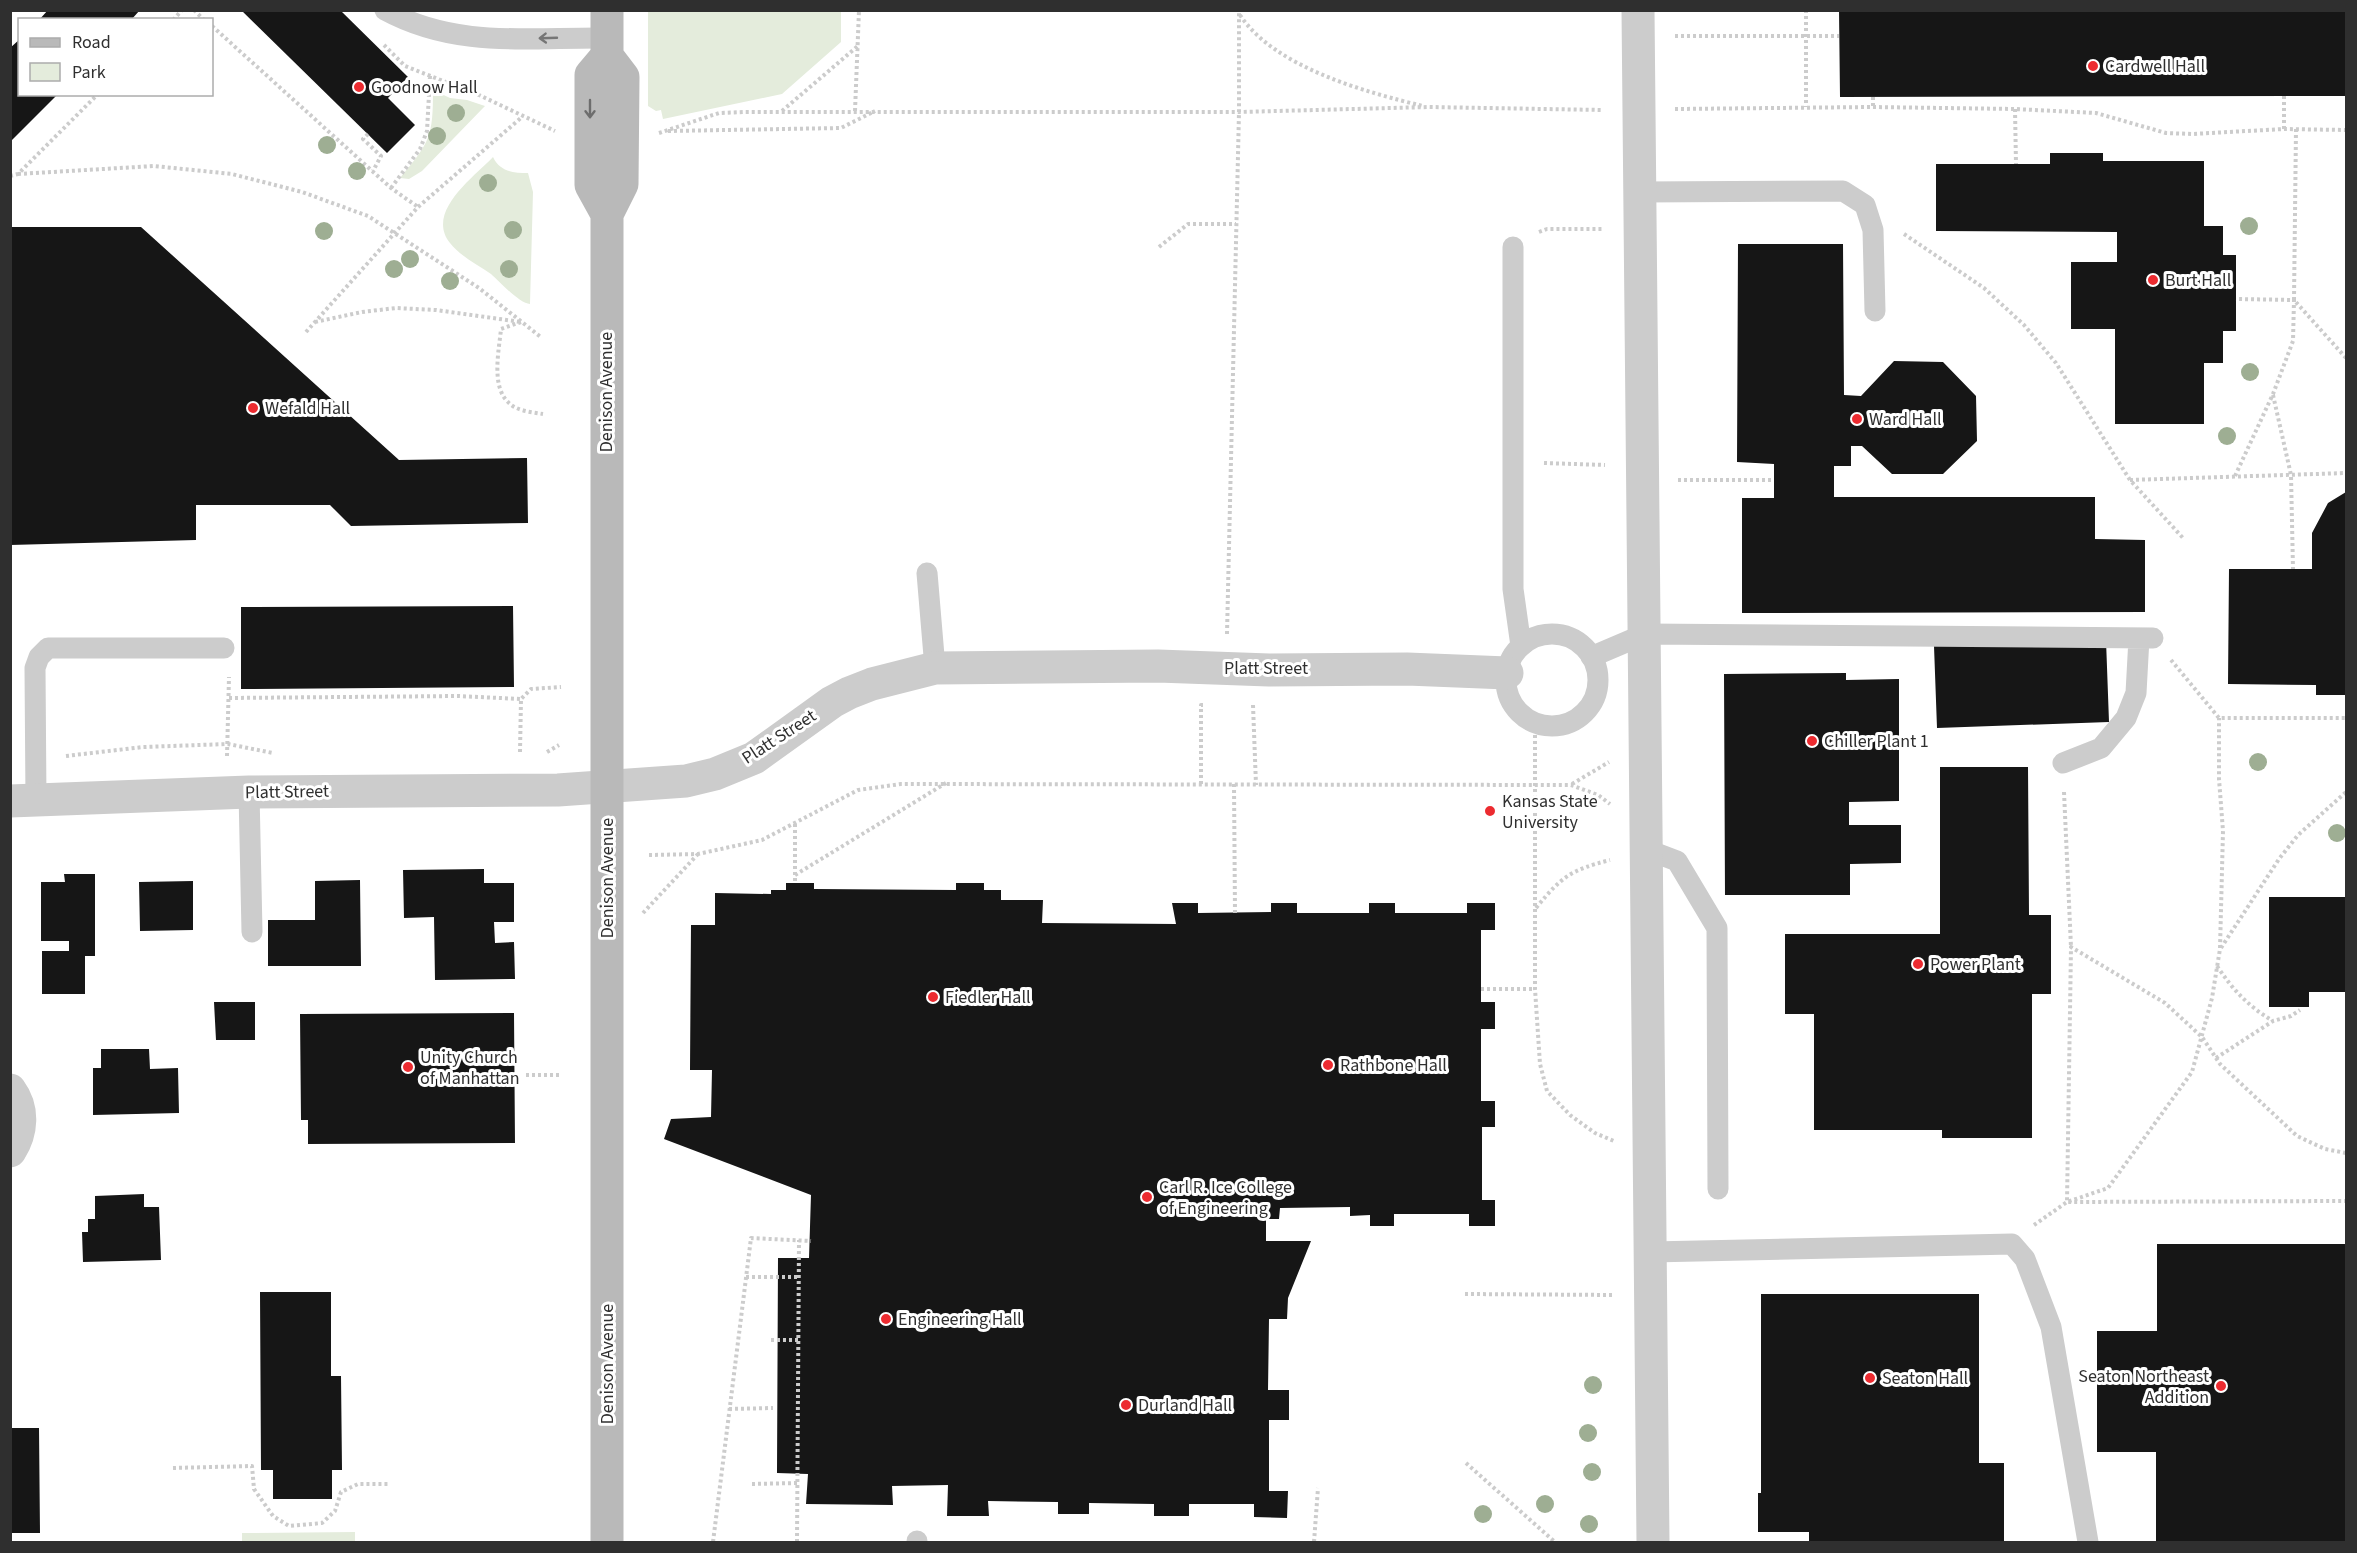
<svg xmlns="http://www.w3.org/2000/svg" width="2357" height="1553" font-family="'Source Sans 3',sans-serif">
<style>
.green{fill:#e4ecdc}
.building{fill:#161616}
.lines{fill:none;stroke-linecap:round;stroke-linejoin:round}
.path{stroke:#ccc;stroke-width:4;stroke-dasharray:3 3;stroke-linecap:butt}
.lane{stroke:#ccc;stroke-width:21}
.street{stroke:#ccc;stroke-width:33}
.secondary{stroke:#b9b9b9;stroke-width:33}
.tree{fill:#9eae93}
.oneway{stroke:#767676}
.oneway2{stroke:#6d6d6d}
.poi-dot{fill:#ec2b30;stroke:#fff;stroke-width:2}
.labels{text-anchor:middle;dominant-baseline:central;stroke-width:6;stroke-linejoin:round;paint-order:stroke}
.poi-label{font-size:18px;fill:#2f2f2f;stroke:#fff;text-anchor:start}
.street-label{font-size:18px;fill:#2f2f2f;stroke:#fff}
</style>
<rect width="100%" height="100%" fill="#fff"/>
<path class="green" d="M648,11H841V42L782,94L663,119L661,110L656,111L648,106Z
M433,90L450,98L467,100L485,106L422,171L409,179L400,178C430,142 433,137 433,90Z
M493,157C500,172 514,173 528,173L533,192L530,304C520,304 500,282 491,274C478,265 460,256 450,243C425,212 474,177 493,157Z
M355,1532V1542H242V1533Z"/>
<path class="building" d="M48,10H140L131,20H39Z
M241,10H340L408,77L388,98L415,125L387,153Z
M1839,10H2346V96L1840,97Z
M20,39V94H58L10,142V48Z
M2050,153H2103V161H2204V226H2223V255H2236V331H2223V363H2204V424H2115V329H2071V262H2117V232L1936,231V164H2050Z
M10,227H141L399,460L527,458L528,523L351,526L330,505H196V540L10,545Z
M1738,244H1843L1844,395L1861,396L1894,361L1943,362L1976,396L1977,441L1943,474H1892L1862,446H1851V466H1834V497H2095V539L2145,540V612L1742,613V498H1774V464L1737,462Z
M2346,492V695H2316V685L2228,684L2229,569H2312V533L2328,503Z
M513,606L514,687L241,689V607Z
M2106,640L2109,722L1937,728L1934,646Z
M1846,673V680L1899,679V801L1849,802V825H1901V863L1850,864V895H1725L1724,674Z
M1940,767H2028L2029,915H2051V994H2032V1138H1942V1130H1814V1014H1785V934H1940Z
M484,869V883H514V922H494L495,943L514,942L515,979L435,980L434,917L404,918L403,870Z
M64,874H95V956H85V994H42V951H69V941H41V882H65Z
M360,880L361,966H268V920H315V881Z
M193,881V930L140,931L139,882Z
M786,883H814V889L956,890V883H984V890H1001V900H1043L1042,923L1176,924L1172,903H1198V913L1271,912V903H1297V913H1369V903H1395V913H1467V903H1495V930H1481V1002H1495V1029H1481V1101H1495V1127H1482V1200H1495V1226H1469V1214H1394V1226H1370V1215L1350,1216V1207L1280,1208L1279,1219H1266V1241H1311L1288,1298L1287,1319H1269L1268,1390H1289V1420H1269V1491H1288L1287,1518L1254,1517V1504H1189V1516H1154V1504L1089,1503V1514H1058V1502L988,1501L989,1516H947L948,1485L892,1486L893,1505L806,1504L808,1474L777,1473L778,1258H809L811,1195L664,1139L671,1119L711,1117L712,1070H690L691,925H715V893L771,894V890H786Z
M2269,897H2346V992H2309V1007H2269Z
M214,1002H255V1040H216Z
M514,1013L515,1143L308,1144V1120H301L300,1014Z
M101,1049H149L150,1069L178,1068L179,1113L93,1115V1068H101Z
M144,1194V1207H159L161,1260L83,1262L82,1232H88V1219H95V1196Z
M2157,1244H2345V1326H2346L2345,1542H2156V1452H2097V1331H2157Z
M260,1292H331V1376H341L342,1470H332V1499H273V1470H261Z
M1761,1294H1979V1463H2004V1542H1809V1532H1758V1493H1761Z
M10,1428H39L40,1533H10Z"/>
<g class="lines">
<path class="path" d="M194,10L204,20
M1806,10V107
M1240,15C1274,67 1365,92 1423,106
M173,20L182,10
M212,26L391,188L418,207
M1675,36H1839
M384,45L405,66L479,95L555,131
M2284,96V129
M1873,97V107
M1675,109L1873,107L2015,109L2096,113L2166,133L2192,134L2284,129L2346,130
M2015,109L2016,164
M782,111L859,45
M855,111L859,10
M2296,129L2294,300L2346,358
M668,131L841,128L875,111
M659,133L719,113L745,112H1239L1429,107L1602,110
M368,134L363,139L381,156L373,171
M18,174L154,166L232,174L302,192L368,216L479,288L542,338
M10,176L18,174L98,94
M391,188L420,149L427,131L430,76
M1539,232L1547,229H1603
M1904,234L1984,288L2024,325L2056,363L2130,480L2183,538
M1159,247L1188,224H1236
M315,322L362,312L396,308L436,310L521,322
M521,322L501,329C499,350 491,386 508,402C516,411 531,412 543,414
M306,332L418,207L522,117
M2273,395L2291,475L2293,569
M1544,463L1605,465
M2235,476L2273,394L2293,341L2294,300L2236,299
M1678,480H1773
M2130,480L2346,473
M1227,634L1239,112V10
M2171,660L2219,718H2346
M229,698L458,696L521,699
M1253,705L1256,785
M1535,723V989L1540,1064L1547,1091L1570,1115L1595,1133L1614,1141
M520,752L521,699L531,689L561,687
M547,752L559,745
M66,756L143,747L228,744L273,753
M227,756L229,677
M1201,784V705H1204
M1234,784L1235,913
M1572,784L1609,762
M2064,792L2071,947
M795,824V883
M649,855L698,854L762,840L858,790L901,784L1571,785L1598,795L1610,804
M795,875L946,783
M1536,908C1562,876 1571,870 1610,860
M643,913L698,854
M2221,948L2279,859L2298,835L2346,792
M2217,966C2233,990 2248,1006 2273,1021
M1481,989H1535
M2216,1058L2273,1021L2291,1016L2300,1010
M526,1075H559
M2346,1153L2325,1149L2297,1136L2220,1064L2202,1037L2165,1003L2071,947L2067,1202L2346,1201
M2034,1225L2067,1202L2108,1188L2192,1072L2212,998L2220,949L2223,831L2219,779V718
M746,1277H799
M1465,1294L1614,1295
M771,1340H799
M729,1409L773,1408
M1466,1463L1555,1542
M173,1468L252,1466L254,1489L273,1516L289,1526L322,1523L335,1511L341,1492L358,1484H390
M752,1484L797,1483
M713,1542L751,1238L811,1241
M797,1542L799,1240
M1314,1542L1318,1488"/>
<path class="lane" d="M385,10C457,49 529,37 606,38
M1640,192L1843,191L1865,205L1873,230L1875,311
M1513,247V589L1521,646
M927,573L935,668
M1506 680a46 46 0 1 1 92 0a46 46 0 1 1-92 0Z
M1591,657L1645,634L2153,638
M2063,763L2101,748L2126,718L2136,693L2139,638
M249,792L252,932
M36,801L35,668L39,657L48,648H224
M1648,850L1677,861L1717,928L1718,1189
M1651,1252L2012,1244L2025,1259L2051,1327L2088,1542
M917,1542V1541"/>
<path class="street" d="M1638,10L1653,1542
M10,801L249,792L558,790L686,781L715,774L754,758L832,702L849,693L872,684L935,668L1158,666L1269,670L1407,669L1507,673
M10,1090C24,1109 22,1132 10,1151"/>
<path class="secondary" d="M607,10V56L623,77L622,184L607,214V1542
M607,56L591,75V185L607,214"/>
</g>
<g class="tree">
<circle cx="456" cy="113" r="9"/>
<circle cx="437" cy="136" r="9"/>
<circle cx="327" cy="145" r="9"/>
<circle cx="357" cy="171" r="9"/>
<circle cx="488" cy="183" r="9"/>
<circle cx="2249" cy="226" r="9"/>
<circle cx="513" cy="230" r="9"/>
<circle cx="324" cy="231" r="9"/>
<circle cx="410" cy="259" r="9"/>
<circle cx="394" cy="269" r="9"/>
<circle cx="509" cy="269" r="9"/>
<circle cx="450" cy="281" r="9"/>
<circle cx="2250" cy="372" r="9"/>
<circle cx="2227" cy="436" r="9"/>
<circle cx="2258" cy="762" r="9"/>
<circle cx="2337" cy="833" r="9"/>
<circle cx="1593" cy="1385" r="9"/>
<circle cx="1588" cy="1433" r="9"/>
<circle cx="1592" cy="1472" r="9"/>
<circle cx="1545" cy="1504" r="9"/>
<circle cx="1483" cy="1514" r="9"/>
<circle cx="1589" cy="1524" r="9"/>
</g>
<defs><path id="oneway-shaft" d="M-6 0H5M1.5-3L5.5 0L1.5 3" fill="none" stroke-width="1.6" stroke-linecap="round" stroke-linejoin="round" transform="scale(1.5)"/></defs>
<use class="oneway" href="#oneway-shaft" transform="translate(548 38) rotate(178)"/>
<use class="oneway2" href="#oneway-shaft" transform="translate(590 109) rotate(90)"/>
<g class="poi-dot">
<circle cx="2093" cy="66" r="6"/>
<circle cx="359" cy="87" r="6"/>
<circle cx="2153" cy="280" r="6"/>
<circle cx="253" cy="408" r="6"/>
<circle cx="1857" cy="419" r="6"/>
<circle cx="1812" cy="741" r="6"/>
<circle cx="1490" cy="811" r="6"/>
<circle cx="1918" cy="964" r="6"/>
<circle cx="933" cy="997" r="6"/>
<circle cx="1328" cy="1065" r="6"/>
<circle cx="408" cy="1067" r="6"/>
<circle cx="1147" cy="1197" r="6"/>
<circle cx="886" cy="1319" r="6"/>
<circle cx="1870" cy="1378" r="6"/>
<circle cx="2221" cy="1386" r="6"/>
<circle cx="1126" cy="1405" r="6"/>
</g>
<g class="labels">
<g class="poi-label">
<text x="2105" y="66">Cardwell Hall</text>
<text x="371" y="87">Goodnow Hall</text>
<text x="2165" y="280">Burt Hall</text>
<text x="265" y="408">Wefald Hall</text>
<text x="1869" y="419">Ward Hall</text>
<text x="1824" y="741">Chiller Plant 1</text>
<text x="1502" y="801">Kansas State<tspan x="1502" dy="21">University</tspan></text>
<text x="1930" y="964">Power Plant</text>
<text x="945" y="997">Fiedler Hall</text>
<text x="420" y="1057">Unity Church<tspan x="420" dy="21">of Manhattan</tspan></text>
<text x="1340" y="1065">Rathbone Hall</text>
<text x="1159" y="1187">Carl R. Ice College<tspan x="1159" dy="21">of Engineering</tspan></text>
<text x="898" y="1319">Engineering Hall</text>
<text x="2209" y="1376" text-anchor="end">Seaton Northeast<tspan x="2209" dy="21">Addition</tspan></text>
<text x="1882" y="1378">Seaton Hall</text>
<text x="1138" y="1405">Durland Hall</text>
</g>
<g class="street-label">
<text transform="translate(606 392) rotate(-90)">Denison Avenue</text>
<text x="1266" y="668">Platt Street</text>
<text transform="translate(779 737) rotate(-33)">Platt Street</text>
<text transform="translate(287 792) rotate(-1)">Platt Street</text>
<text transform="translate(607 878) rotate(-90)">Denison Avenue</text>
<text transform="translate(607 1364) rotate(-90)">Denison Avenue</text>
</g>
</g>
<rect width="2357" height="1553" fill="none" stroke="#2f2f2f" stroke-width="24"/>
<rect x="18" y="18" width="195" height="78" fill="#ffffff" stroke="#acacac" stroke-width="1.5"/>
<rect x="30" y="38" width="30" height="9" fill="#b9b9b9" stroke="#acacac" stroke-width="1.5"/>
<text x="72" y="48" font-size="18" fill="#2f2f2f">Road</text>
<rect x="30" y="63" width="30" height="18" fill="#e4ecdc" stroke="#acacac" stroke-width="1.5"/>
<text x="72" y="78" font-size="18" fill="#2f2f2f">Park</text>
</svg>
